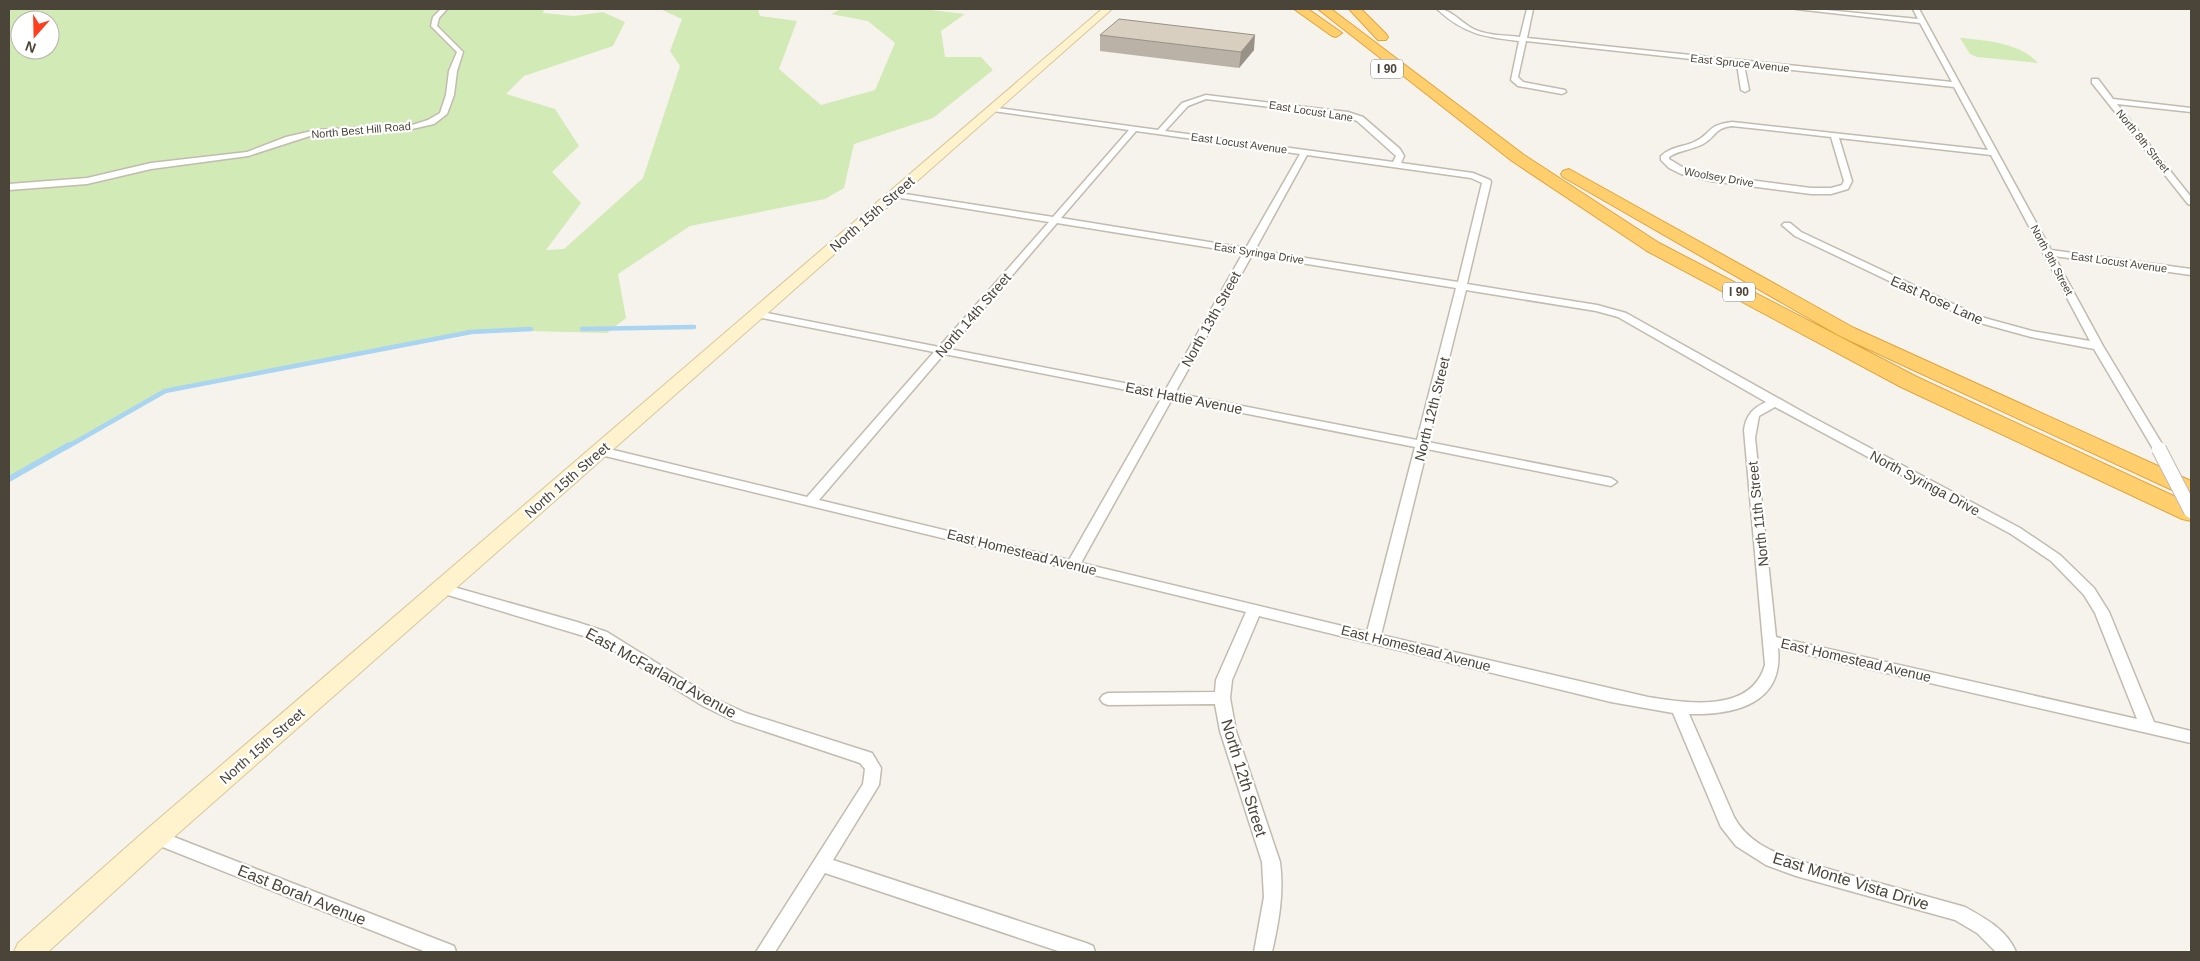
<svg xmlns="http://www.w3.org/2000/svg" width="2200" height="961" font-family="Arial,sans-serif">
<style>
.green{fill:#d2eab5;fill-rule:evenodd}
.lines{fill:none;stroke-linecap:round;stroke-linejoin:round}
.stream-far1{stroke:#a9d4f2;stroke-width:4.5}
.stream{stroke:#a9d4f2;stroke-width:5.5}
.street-casing{stroke:#c2bbae;stroke-width:3}
.secondary-casing{stroke:#d6c79b;stroke-width:2}
.highway-casing{stroke:#e0a43c;stroke-width:2}
.street{fill:#fff;fill-rule:evenodd}
.secondary{fill:#fff3cd;fill-rule:evenodd}
.highway{fill:#ffcf6e;fill-rule:evenodd}
.street-bridge-casing{stroke:#c2bbae;stroke-width:16;stroke-linecap:butt}
.street-bridge{stroke:#fff;stroke-width:14}
.wall{fill:#bab2a6}
.shaded-wall{fill:#979187}
.building{fill:#d8cfc1;stroke:#979187}
.labels{text-anchor:middle;dominant-baseline:central;stroke-width:4.5;stroke-linejoin:round;paint-order:stroke}
.far-street-label{font-size:11px;fill:#4b4439;stroke:#fff}
.shield{fill:#fff;stroke:#817c74;stroke-width:1}
.shield-label{font-size:12px;font-weight:bold;fill:#4b4439}
.street-label{font-size:14px;fill:#4b4439;stroke:#fff}
.near-street-label{font-size:16px;fill:#4b4439;stroke:#fff}
</style>
<rect width="100%" height="100%" fill="#f6f3ec"/>
<path class="green" d="M9,9H544L543,13L574,16L603,12L625,22L613,46L524,76L506,94L555,109L579,146L552,172L581,203L546,250L564,249L643,178L680,66L670,51L682,19L660,9H758L760,16L797,21L779,69L821,105L875,90L895,43L868,21L831,14L841,9H922L965,14L941,31L945,57H981L993,70L933,118L854,144L844,188L825,199L690,226L618,274L626,318L607,333L492,330L168,392L9,482ZM20,20H50V50H20Z
M1960,38C1984,40 2021,43 2038,63L1977,57L1970,54Z"/>
<g class="lines">
<path class="stream-far1" d="M582,329L694,327
M67,447L165,391L471,332L531,329"/>
<path class="stream" d="M9,479L69,445"/>
<g class="street-casing">
<path id="street" d="M441,9H447L439,18L437,26L463,52L457,71L454,95L447,114L434,124L412,129L316,134L248,156L151,169L87,184L9,190V184L87,178L151,163L247,152L286,137L316,130L412,125L428,120L440,113L446,95L449,71L457,52L431,26L433,17Z
M1437,9C1449,8 1460,21 1470,27C1484,36 1504,35 1520,37L1527,9H1533L1527,38L1952,82L1920,23L1796,9H1816L1918,19L1913,9H1919L2051,250L2191,269V275L2054,256L2103,346L2165,449L2159,453L2155,452L2094,349L2031,337L1973,321L1795,236L1782,225L1784,223H1790L1801,232L1981,317L2032,331L2090,341L1991,155L1839,138L1852,181L1848,189L1831,194H1811L1711,181L1681,174L1669,168L1661,160V156C1670,147 1683,147 1694,142C1712,134 1706,125 1732,122L1988,150L1954,87L1744,65L1749,90L1745,92L1741,90L1737,64L1526,41L1518,77L1523,82L1565,90L1566,92L1562,94L1518,86L1511,80L1519,41C1484,37 1464,34 1437,9ZM1732,126L1831,137L1844,181L1842,185L1831,188H1811L1711,175L1687,170L1669,159V157C1679,150 1692,150 1703,144C1716,137 1714,128 1732,126Z
M2092,79H2098L2113,99L2191,108V112L2117,104L2191,197V205L2188,204L2092,83Z
M1206,95L1348,112L1363,117L1400,149L1404,156L1401,163L1473,173L1490,180L1491,182L1467,284L1597,305L1626,313L1810,416L2020,528L2060,555L2094,588L2109,612L2154,722L2191,731V743L1778,648C1784,704 1735,715 1689,714L1734,817C1747,841 1771,852 1796,860L1965,907C1985,918 2007,930 2016,952H1996L1977,933L1955,920L1796,876L1766,865L1736,846L1721,827L1673,713L1611,702L1259,616L1232,680L1230,698L1236,731L1280,862C1284,893 1279,921 1272,952H1254L1264,897L1262,862L1220,731L1215,704L1108,705L1103,703L1100,699L1103,695L1108,693L1215,692L1216,680L1246,612L601,455L595,451L601,447L807,497L934,352L757,317L753,316V312L757,311L939,347L1049,222L895,197L892,196V192L1053,217L1129,130L993,111H990V107L1158,130L1182,103ZM1206,99L1344,116L1357,121L1396,156L1393,162L1165,131L1188,106ZM1136,131L1300,154L1246,248L1061,218ZM1307,155L1471,178L1482,183L1458,282L1255,250ZM1057,223L1243,253L1165,391L949,349ZM1252,255L1456,288L1417,440L1175,393ZM1466,290L1596,311L1618,317L1766,402C1753,408 1746,415 1744,430L1765,665C1751,714 1686,703 1648,697L1381,635L1427,449L1611,486L1617,482L1611,478L1428,442ZM944,354L1162,397L1069,560L819,500ZM1172,399L1415,447L1367,632L1081,563ZM1775,407L2011,534L2051,561L2084,595L2095,613L2137,719L1776,637L1755,438L1759,416Z
M443,584L577,622L607,632L713,698L746,713L872,753L881,768L879,785L833,860L1086,943L1093,946L1095,952H1061L825,873L775,952H756L863,784L865,769L860,763L734,721L703,706L597,640L438,592L436,589L438,586Z
M156,830L454,946L456,952H426L150,842L147,837L150,832Z"/>
</g>
<g class="secondary-casing">
<path id="secondary" d="M1102,9H1112L165,845L48,952H14L18,943L147,829Z"/>
</g>
<g class="highway-casing">
<path id="highway" d="M1294,9H1308L1342,33L1336,37L1332,36Z
M1318,9H1331L1524,155L1659,243L1917,377L2191,504V521L2182,519L1901,387L1647,251L1512,161Z
M1349,9H1361L1386,34L1388,37L1386,40H1378Z
M1569,169L1854,328L2191,481V497L2183,495L1840,336L1563,177L1561,174L1563,171Z"/>
</g>
<use href="#street" class="street"/>
<use href="#secondary" class="secondary"/>
<use href="#highway" class="highway"/>
<g class="street-bridge-casing">
<path id="street-bridge" d="M2159,449L2191,511"/>
</g>
<use href="#street-bridge" class="street-bridge"/>
</g>
<path class="wall" d="M1100,35L1254,50L1239,68L1100,51Z"/>
<path class="shaded-wall" d="M1255,35L1254,50L1239,68L1241,52Z"/>
<path class="building" d="M1119,19L1255,35L1241,52L1100,35Z"/>
<g class="labels">
<g class="far-street-label">
<text transform="translate(1740 63) rotate(6)">East Spruce Avenue</text>
<text transform="translate(1311 111) rotate(9)">East Locust Lane</text>
<text transform="translate(361 130) rotate(-5)">North Best Hill Road</text>
<text transform="translate(2143 141) rotate(51)">North 8th Street</text>
<text transform="translate(1239 143) rotate(8)">East Locust Avenue</text>
<text transform="translate(1719 177) rotate(10)">Woolsey Drive</text>
<text transform="translate(1259 253) rotate(9)">East Syringa Drive</text>
<text transform="translate(2052 260) rotate(62)">North 9th Street</text>
<text transform="translate(2119 262) rotate(8)">East Locust Avenue</text>
</g>
<g class="shield">
<rect x="1371" y="59.5" width="32" height="19" rx="4"/>
<rect x="1723" y="282.5" width="32" height="19" rx="4"/>
</g>
<g class="shield-label">
<text x="1387" y="69">I 90</text>
<text x="1739" y="292">I 90</text>
</g>
<g class="street-label">
<text transform="translate(872 214) rotate(-41)">North 15th Street</text>
<text transform="translate(1937 300) rotate(24)">East Rose Lane</text>
<text transform="translate(973 315) rotate(-49)">North 14th Street</text>
<text transform="translate(1211 319) rotate(-61)">North 13th Street</text>
<text transform="translate(1184 398) rotate(11)">East Hattie Avenue</text>
<text transform="translate(1432 409) rotate(-76)">North 12th Street</text>
<text transform="translate(567 480) rotate(-41)">North 15th Street</text>
<text transform="translate(1925 483) rotate(28)">North Syringa Drive</text>
<text transform="translate(1758 514) rotate(-96)">North 11th Street</text>
<text transform="translate(1022 552) rotate(14)">East Homestead Avenue</text>
<text transform="translate(1416 648) rotate(14)">East Homestead Avenue</text>
<text transform="translate(1856 660) rotate(13)">East Homestead Avenue</text>
<text transform="translate(262 746) rotate(-41)">North 15th Street</text>
</g>
<g class="near-street-label">
<text transform="translate(661 673) rotate(29)">East McFarland Avenue</text>
<text transform="translate(1244 778) rotate(73)">North 12th Street</text>
<text transform="translate(1851 881) rotate(17)">East Monte Vista Drive</text>
<text transform="translate(302 895) rotate(22)">East Borah Avenue</text>
</g>
</g>
<rect width="2200" height="961" fill="none" stroke="#4b4439" stroke-width="20"/>
<g transform="translate(35 35) rotate(200)"><circle r="24" fill="#ffffff" stroke="#b7b4b0"/>
<path d="M0-4L9 19L0 12L-9 19Z" fill="#fc3f1d"/>
<text y="-8" font-size="14" font-weight="bold" text-anchor="middle" fill="#4b4439">N</text>
</g>
</svg>
